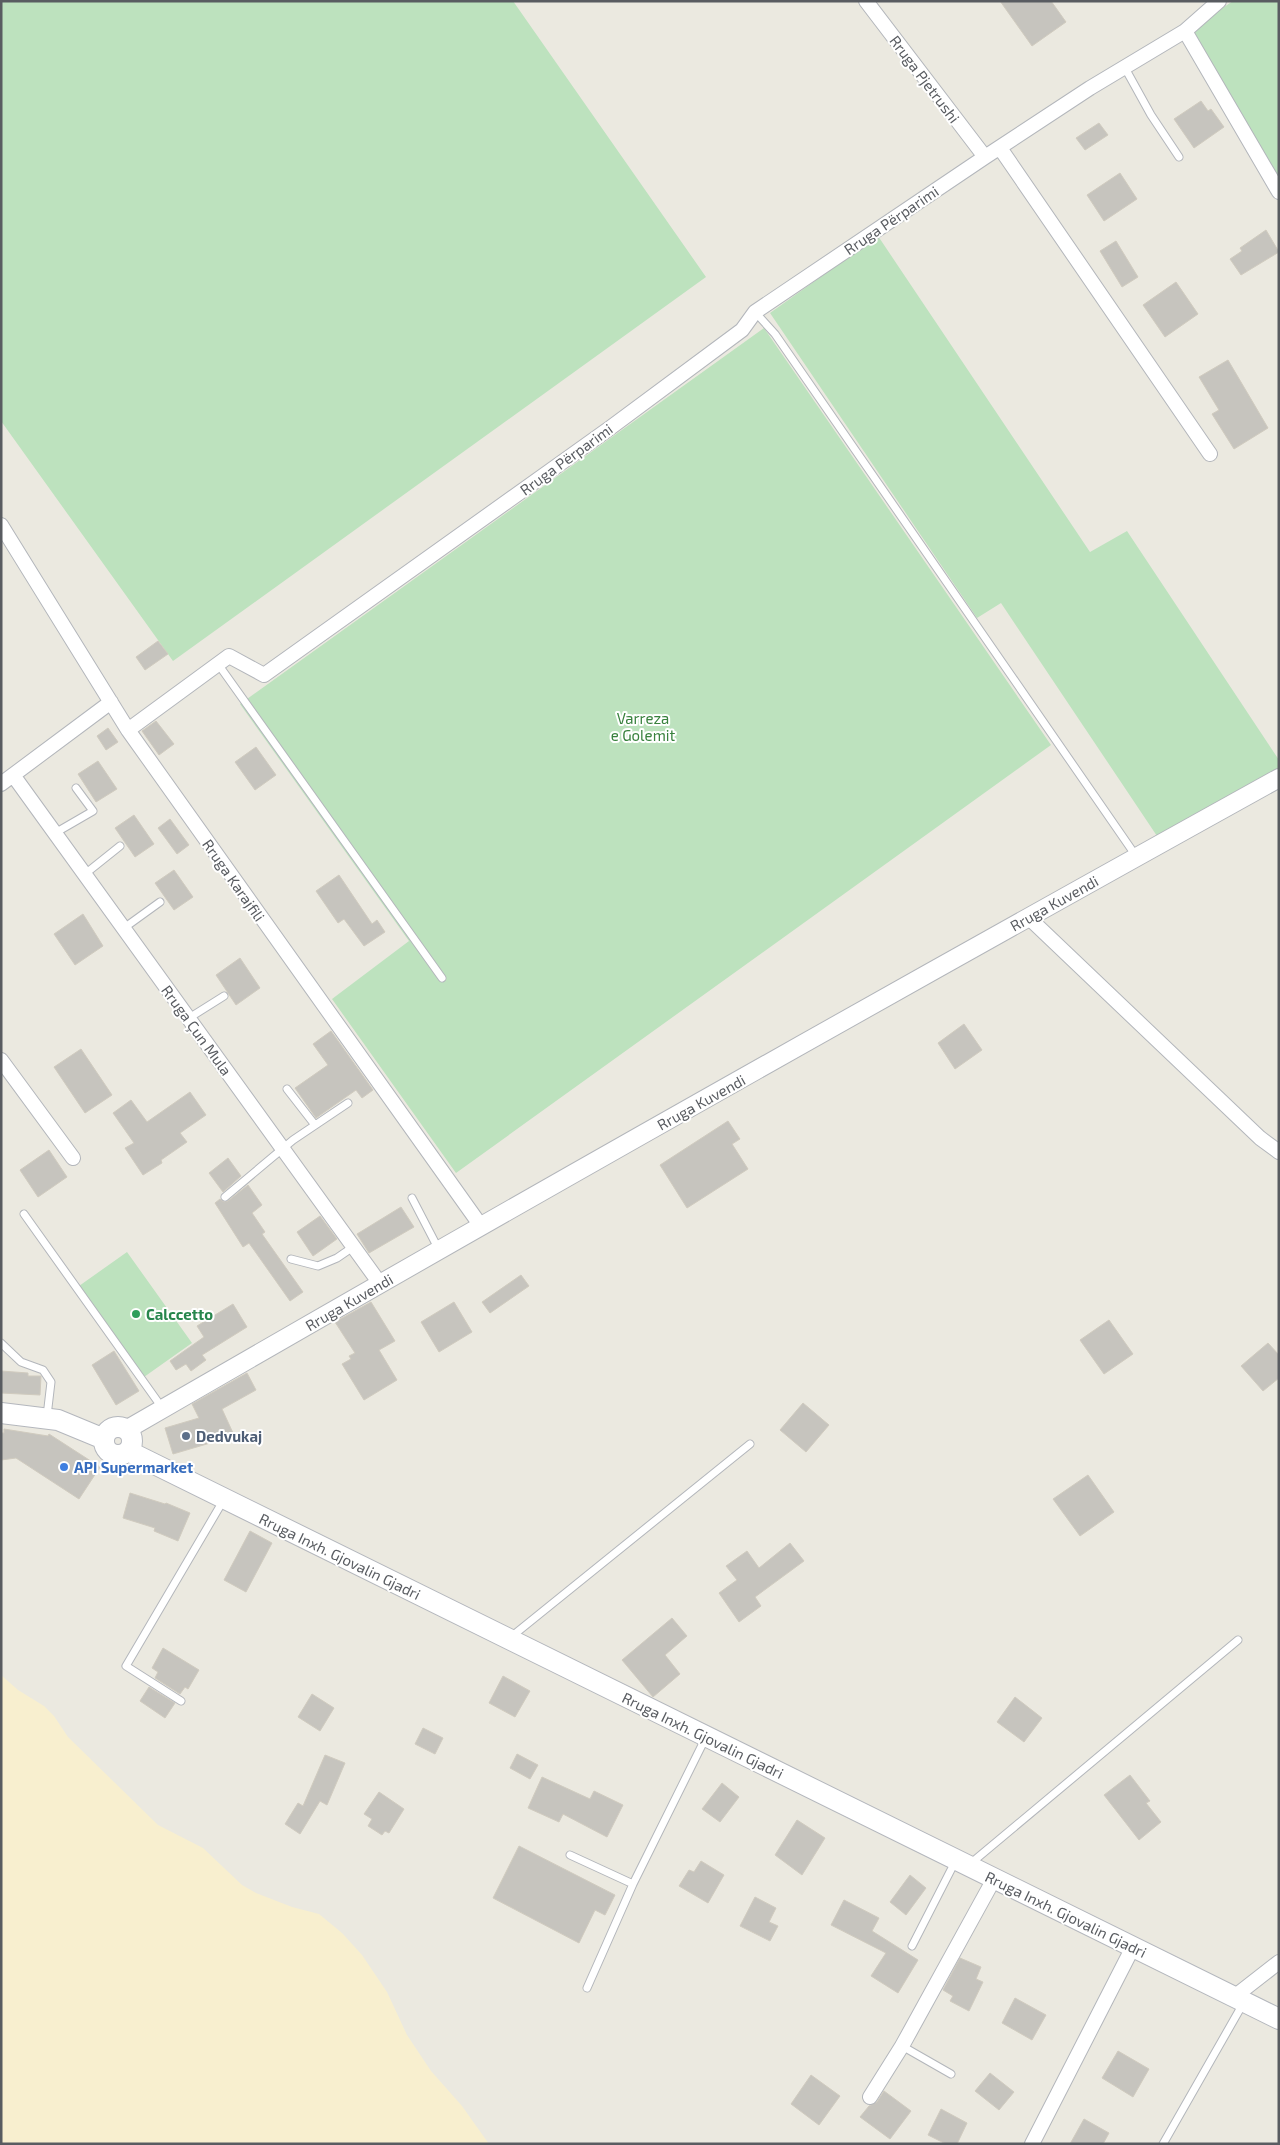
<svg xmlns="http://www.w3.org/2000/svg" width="1280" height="2145" font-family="'Exo 2',sans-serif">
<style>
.green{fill:#bde2be}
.sand{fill:#f8efcf}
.building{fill:#c6c4be;stroke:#d0cbbf}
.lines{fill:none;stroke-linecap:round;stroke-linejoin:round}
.service-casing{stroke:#b3b6bb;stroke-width:9}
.minor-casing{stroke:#b3b6bb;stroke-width:16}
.tertiary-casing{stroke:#b3b6bb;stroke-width:20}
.secondary-casing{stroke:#b4b7bd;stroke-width:22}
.service{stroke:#fff;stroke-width:7}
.minor{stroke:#fff;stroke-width:14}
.tertiary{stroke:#fff;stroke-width:18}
.secondary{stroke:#fff;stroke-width:20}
.leisure-dot{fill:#2e9e5b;stroke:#fff;stroke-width:2}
.service-dot{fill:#5c6f8a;stroke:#fff;stroke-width:2}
.shop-dot{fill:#3f7fe0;stroke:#fff;stroke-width:2}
.labels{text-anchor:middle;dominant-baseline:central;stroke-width:4;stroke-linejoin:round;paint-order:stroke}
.street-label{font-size:15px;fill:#595c61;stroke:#fff}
.park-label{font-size:15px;fill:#38813d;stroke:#fff}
.leisure-label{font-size:15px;font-weight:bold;fill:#27864d;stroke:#fff;text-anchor:start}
.service-label{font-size:15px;font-weight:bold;fill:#4e5e75;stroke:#fff;text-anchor:start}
.shop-label{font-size:15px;font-weight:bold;fill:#366cbe;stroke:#fff;text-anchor:start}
</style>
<rect width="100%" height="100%" fill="#ebe9e0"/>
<path class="green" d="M1,1H513L706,277L173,661L1,421Z
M1233,1H1279V184L1194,38L1193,28Z
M878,236L1090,552L1127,531L1279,760V769L1157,836L1001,603L977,618L770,313Z
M764,328L1051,745L456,1173L332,999L409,941L240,704Z
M127,1252L192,1343L144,1377L79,1286Z"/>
<path class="sand" d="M1,1675L18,1690L44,1706L54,1716L68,1737L158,1825L203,1848L242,1885L256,1893L292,1907L319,1914L342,1933L362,1955L387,1992L407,2035L431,2071L462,2106L489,2144H1Z"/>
<path class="building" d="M1000,1H1051L1066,22L1032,46Z
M1201,101L1208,111L1211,109L1224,127L1194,148L1174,119Z
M1099,123L1108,135L1085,150L1076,138Z
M1120,173L1137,199L1104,221L1087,195Z
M1266,230L1279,252L1241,275L1230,259L1242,251L1240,248Z
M1116,241L1138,277L1122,287L1100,251Z
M1176,282L1198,314L1165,337L1143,305Z
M1228,360L1268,428L1234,449L1212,414L1219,410L1199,377Z
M158,641L168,654L145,670L136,657Z
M156,721L174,744L159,755L142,731Z
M108,728L118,742L106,750L97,736Z
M256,747L276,775L255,790L235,762Z
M98,761L117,789L96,802L78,774Z
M134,815L154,844L135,857L115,828Z
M170,819L189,845L177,854L158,828Z
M174,870L193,897L174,910L155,883Z
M339,875L372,924L377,920L385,932L364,946L344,919L338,923L316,891Z
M83,914L103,946L75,965L54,934Z
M240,958L260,988L236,1005L216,975Z
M964,1024L982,1050L955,1069L938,1043Z
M331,1031L373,1090L362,1098L356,1090L316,1118L295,1088L328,1065L313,1044Z
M81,1049L112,1095L85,1113L54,1067Z
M190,1092L206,1115L180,1133L187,1142L161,1160L162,1163L143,1175L125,1148L134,1143L113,1113L131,1100L147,1122Z
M728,1121L740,1139L732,1144L748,1169L687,1208L660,1165Z
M49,1150L67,1177L38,1197L20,1170Z
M228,1158L241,1176L223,1192L209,1173Z
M248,1185L262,1205L252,1213L265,1232L262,1234L303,1292L290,1301L249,1243L243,1247L215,1203L220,1199L224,1202L228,1201Z
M401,1207L414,1227L369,1253L357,1234Z
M320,1216L337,1239L313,1256L297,1232Z
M521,1275L529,1286L490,1313L482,1302Z
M371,1302L395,1341L379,1350L397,1380L364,1400L342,1364L351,1359L349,1356L355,1353L335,1322Z
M454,1302L472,1332L439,1352L421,1322Z
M233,1304L247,1327L202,1355L206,1360L191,1371L186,1364L176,1370L170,1361L204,1337L197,1326Z
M1109,1320L1133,1354L1104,1374L1080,1340Z
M1268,1343L1279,1355V1378L1263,1391L1241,1366Z
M114,1351L139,1391L116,1405L92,1365Z
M1,1371L28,1373V1376H41L40,1395L1,1393Z
M247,1373L256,1390L222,1409L233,1433L217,1441L173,1454L165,1428L199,1418L192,1404Z
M803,1403L829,1425L806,1452L780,1430Z
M4,1429L48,1436L49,1434L100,1467L79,1499L16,1458L1,1460V1433H4Z
M1088,1475L1114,1512L1080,1536L1053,1499Z
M130,1493L165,1504L166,1503L190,1513L178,1541L154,1531L155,1528L123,1518Z
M250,1531L272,1543L246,1592L224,1580Z
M790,1543L804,1561L755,1597L761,1606L739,1622L719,1593L737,1580L726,1566L747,1551L759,1568Z
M672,1618L687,1636L665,1655L680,1674L653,1697L622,1660Z
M163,1648L199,1670L188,1689L185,1687L180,1694L155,1678L158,1672L152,1668Z
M503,1676L530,1691L515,1717L489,1703Z
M149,1687L175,1703L165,1718L140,1701Z
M312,1694L334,1708L320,1731L298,1717Z
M1015,1697L1042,1718L1024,1742L997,1722Z
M423,1728L443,1738L435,1754L415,1744Z
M517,1754L538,1765L530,1779L510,1768Z
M325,1755L345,1763L327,1805L320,1801L300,1834L285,1824L298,1803L303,1806Z
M1130,1775L1150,1801L1146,1803L1161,1822L1139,1840L1104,1795Z
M542,1777L590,1799L594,1791L623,1805L607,1837L563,1814L559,1822L528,1808Z
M722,1783L739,1797L720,1822L702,1809Z
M379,1792L404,1809L389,1833L385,1831L382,1835L368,1826L372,1819L364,1814Z
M797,1820L825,1838L802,1875L775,1855Z
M519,1846L615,1895L605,1915L595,1910L579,1943L493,1898Z
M701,1861L724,1875L708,1903L679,1886L689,1870L694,1872Z
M910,1875L926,1888L906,1915L890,1902Z
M755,1897L776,1908L769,1922L778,1926L770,1941L740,1926Z
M844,1900L879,1918L872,1931L918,1960L898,1993L871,1976L886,1953L831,1925Z
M960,1958L981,1967L976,1979L983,1982L969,2011L950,2001L953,1996L943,1990Z
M1015,1998L1046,2015L1032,2040L1002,2023Z
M1118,2051L1149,2069L1133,2097L1102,2078Z
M990,2073L1014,2092L999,2110L975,2091Z
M811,2075L840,2096L819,2125L791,2104Z
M884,2091L911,2111L890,2139L860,2117L869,2106L877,2102Z
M941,2109L967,2123L957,2144H946L928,2135Z
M1084,2119L1109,2133L1103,2144H1070Z"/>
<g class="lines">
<g class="service-casing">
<path id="service" d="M1125,68L1151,115L1179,157
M755,312L775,334L1136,856
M218,664L442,978
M55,833L93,811L76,788
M85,874L120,846
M124,928L160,902
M189,1018L224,996
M287,1089L315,1125
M225,1197L293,1140L348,1103
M412,1198L439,1250
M24,1214L163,1409
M291,1259L318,1266L337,1258L353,1247
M1,1343L21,1362L43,1370L51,1382L47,1416
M511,1637L750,1444
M181,1701L126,1666L223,1501
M570,1855L633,1884
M970,1864L1238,1640
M912,1946L956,1860
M587,1988L633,1884L705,1739
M902,2046L951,2074
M1163,2144L1244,2002"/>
</g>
<g class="minor-casing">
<path id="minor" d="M866,1L985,157
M1185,31L1279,192
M1000,148L1210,454
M1,525L128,730L481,1226
M128,730L229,656L264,675L610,428L742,330L755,312L985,157L1090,88L1185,31L1219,1
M13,775L381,1285
M1,784L111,702
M1028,917L1260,1138L1279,1152
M1,1060L73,1158
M1234,1997L1279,1962
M870,2097L902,2046L994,1879
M1032,2144L1133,1947"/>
</g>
<g class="tertiary-casing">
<path id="tertiary" d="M126,1430C508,1209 893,992 1279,778"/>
</g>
<g class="secondary-casing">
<path id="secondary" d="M1,1413L58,1420L104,1439
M104 1441a14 14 0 1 1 28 0a14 14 0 1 1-28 0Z
M128,1451L1279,2019"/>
</g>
<use href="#service" class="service"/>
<use href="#minor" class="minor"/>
<use href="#tertiary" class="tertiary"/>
<use href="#secondary" class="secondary"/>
</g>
<circle class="leisure-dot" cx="136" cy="1314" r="5"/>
<circle class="service-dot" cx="186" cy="1436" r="5"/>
<circle class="shop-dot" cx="64" cy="1467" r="5"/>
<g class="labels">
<g class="street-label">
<text transform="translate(925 79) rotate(53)">Rruga Pjetrushi</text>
<text transform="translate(891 220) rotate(-34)">Rruga Përparimi</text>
<text transform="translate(566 459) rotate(-36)">Rruga Përparimi</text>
<text transform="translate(234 880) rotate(55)">Rruga Karajfili</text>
<text transform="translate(1054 903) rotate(-29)">Rruga Kuvendi</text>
<text transform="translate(197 1030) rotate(54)">Rruga Çun Mula</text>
<text transform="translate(701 1102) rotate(-29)">Rruga Kuvendi</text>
<text transform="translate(349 1302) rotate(-30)">Rruga Kuvendi</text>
<text transform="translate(340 1556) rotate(26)">Rruga Inxh. Gjovalin Gjadri</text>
<text transform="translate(703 1735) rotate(26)">Rruga Inxh. Gjovalin Gjadri</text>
<text transform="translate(1066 1914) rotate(26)">Rruga Inxh. Gjovalin Gjadri</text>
</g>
<g class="park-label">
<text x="643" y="718">Varreza<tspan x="643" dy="17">e Golemit</tspan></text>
</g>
<g class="leisure-label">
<text x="146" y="1314">Calccetto</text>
</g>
<g class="service-label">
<text x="196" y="1436">Dedvukaj</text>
</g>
<g class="shop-label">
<text x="74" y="1467">API Supermarket</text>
</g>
</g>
<rect width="1280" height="2145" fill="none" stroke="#595c61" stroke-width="5"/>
</svg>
